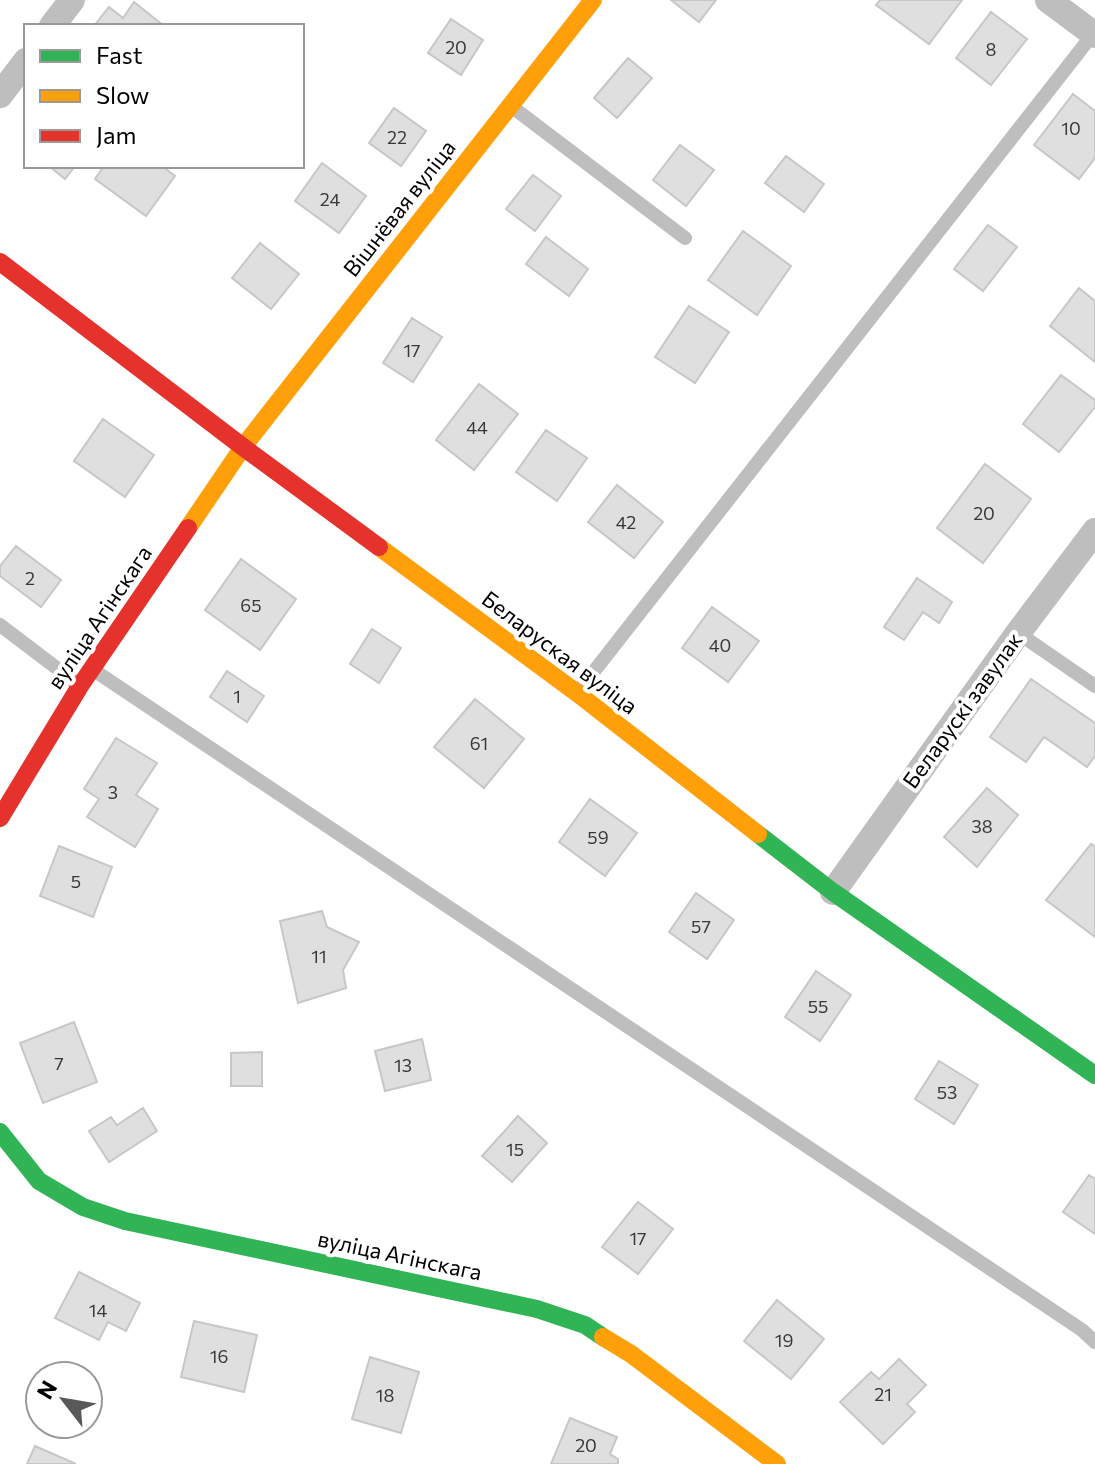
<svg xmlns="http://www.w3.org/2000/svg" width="1095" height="1464" font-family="Commissioner,sans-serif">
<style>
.building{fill:#dfdfdf;stroke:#c7c7c7;stroke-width:2}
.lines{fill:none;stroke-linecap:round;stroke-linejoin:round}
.lane{stroke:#bebebe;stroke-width:14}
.street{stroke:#bebebe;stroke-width:26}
.fast{stroke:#30b455;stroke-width:18}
.slow{stroke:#ff9f0a;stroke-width:18}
.jam{stroke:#e5322d;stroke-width:18}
.labels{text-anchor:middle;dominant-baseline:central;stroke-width:8;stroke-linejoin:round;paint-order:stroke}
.number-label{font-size:18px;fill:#383838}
.street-label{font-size:22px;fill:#000;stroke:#fff}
</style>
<rect width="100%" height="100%" fill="#fff"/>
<path class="building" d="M671,0H716L699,22Z
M880,0H962L929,44L876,5Z
M134,2L164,26H94L109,7L123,18Z
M991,12L1027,39L991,85L956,58Z
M451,19L483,40L461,75L428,53Z
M628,58L652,78L617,118L594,98Z
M1073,94L1095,111V158L1079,179L1034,145Z
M394,108L426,131L401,166L369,143Z
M680,145L714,170L686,206L653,180Z
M786,156L824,184L804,212L765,183Z
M322,163L366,196L339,233L295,201Z
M49,166H75L65,179Z
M104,166H162L175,176L146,216L95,179Z
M533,175L561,196L535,231L506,209Z
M988,225L1017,247L983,291L954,269Z
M743,231L791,266L757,315L708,280Z
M546,237L588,269L569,296L526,264Z
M260,243L299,274L271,309L232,278Z
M1079,288L1095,301V362L1050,326Z
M689,306L729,332L695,383L655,357Z
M412,318L442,337L413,382L383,363Z
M1061,375L1095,400V407L1059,452L1023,424Z
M479,384L518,414L474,470L436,440Z
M103,419L154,455L125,497L74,461Z
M546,430L587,458L557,501L516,472Z
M985,464L1031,499L983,563L937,528Z
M617,485L663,522L634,558L588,522Z
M16,546L61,580L41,607L0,576V566Z
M241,559L296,599L260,650L205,610Z
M917,578L952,602L939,623L923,612L904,640L884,627Z
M712,607L759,641L728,682L682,648Z
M372,629L401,648L379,683L350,664Z
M227,671L264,696L247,722L210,697Z
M1031,679L1095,723V756L1087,767L1044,737L1026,762L990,737Z
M475,699L524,739L484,788L434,747Z
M116,738L157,763L136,795L158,809L135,847L87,817L99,799L84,789Z
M987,788L1018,815L977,867L944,837Z
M590,799L637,833L605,876L559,842Z
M1091,844L1095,846V937L1046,900Z
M59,846L112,867L93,917L40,896Z
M696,893L734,920L707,959L669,932Z
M322,911L327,927L359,942L343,970L346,988L298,1003L280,921Z
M816,971L851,995L820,1041L785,1017Z
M74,1022L97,1082L43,1103L20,1043Z
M422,1039L431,1080L385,1091L375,1051Z
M262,1052V1086H231V1053Z
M939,1061L978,1085L954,1124L915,1099Z
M143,1108L157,1131L109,1162L89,1131L111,1117L117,1125Z
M518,1116L547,1143L512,1182L482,1156Z
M1089,1175L1095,1179V1234L1063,1212Z
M638,1202L673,1229L638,1274L602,1247Z
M79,1272L140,1303L126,1331L108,1322L99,1340L55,1318Z
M777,1300L824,1339L791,1379L744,1341Z
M194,1321L257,1335L244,1392L181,1377Z
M370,1357L419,1372L401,1433L352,1419Z
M899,1359L926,1385L907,1404L915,1412L883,1444L840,1402L871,1372L879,1379Z
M570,1418L617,1437L610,1454L618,1459V1464H551Z
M35,1446L76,1464H27Z"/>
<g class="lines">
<path class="lane" d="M511,106L685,238
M0,625L79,685
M1018,633L1095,686
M92,669L1082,1330L1095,1342
M577,693L1093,34"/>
<path class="street" d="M1048,0L1095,35
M52,26L72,0
M0,95L26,61
M833,892L1018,633L1095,531"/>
<path class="fast" d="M758,834L833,892L1095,1075
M0,1132L39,1181L83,1207L125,1221L537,1309L585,1325L603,1337"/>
<path class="slow" d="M188,528L243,447L593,0
M379,547L577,693L758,834
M603,1337L631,1354L777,1464"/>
<path class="jam" d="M0,262L243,447L379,547
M0,818L80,686L188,528"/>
</g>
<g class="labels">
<g class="number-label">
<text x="456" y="47">20</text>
<text x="991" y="49">8</text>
<text x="1071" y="128">10</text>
<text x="397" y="137">22</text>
<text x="330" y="199">24</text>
<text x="412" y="350">17</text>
<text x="477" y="427">44</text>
<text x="984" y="513">20</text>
<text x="626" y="522">42</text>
<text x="30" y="578">2</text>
<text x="251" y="605">65</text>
<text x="720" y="645">40</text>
<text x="237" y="696">1</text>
<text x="479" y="743">61</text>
<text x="113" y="792">3</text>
<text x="982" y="826">38</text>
<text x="598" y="837">59</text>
<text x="76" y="881">5</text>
<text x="701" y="926">57</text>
<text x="319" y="956">11</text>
<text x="818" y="1006">55</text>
<text x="59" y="1063">7</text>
<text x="403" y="1065">13</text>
<text x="947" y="1092">53</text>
<text x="515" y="1149">15</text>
<text x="638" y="1238">17</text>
<text x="98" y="1310">14</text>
<text x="784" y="1340">19</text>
<text x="219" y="1356">16</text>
<text x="883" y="1394">21</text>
<text x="385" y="1395">18</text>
<text x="586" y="1445">20</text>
</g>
<g class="street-label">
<text transform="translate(399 208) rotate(-52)">Вішнёвая вуліца</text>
<text transform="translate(99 617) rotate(-56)">вуліца Агінскага</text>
<text transform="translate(560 652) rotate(37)">Беларуская вуліца</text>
<text transform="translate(962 710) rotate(-54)">Беларускі завулак</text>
<text transform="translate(400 1255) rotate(12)">вуліца Агінскага</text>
</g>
</g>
<rect x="24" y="24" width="280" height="144" fill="#ffffff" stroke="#999999" stroke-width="2"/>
<rect x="40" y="50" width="40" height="12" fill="#30b455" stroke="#999999" stroke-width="2"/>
<text x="96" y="64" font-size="24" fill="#000000">Fast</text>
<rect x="40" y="90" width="40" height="12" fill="#ff9f0a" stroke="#999999" stroke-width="2"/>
<text x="96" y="104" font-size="24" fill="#000000">Slow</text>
<rect x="40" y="130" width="40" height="12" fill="#e5322d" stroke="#999999" stroke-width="2"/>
<text x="96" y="144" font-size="24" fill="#000000">Jam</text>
<g transform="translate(64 1400) rotate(301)"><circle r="38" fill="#ffffff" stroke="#999999" stroke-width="2"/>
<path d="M0-6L14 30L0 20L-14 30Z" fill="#595959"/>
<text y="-12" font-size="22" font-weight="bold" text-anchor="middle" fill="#000000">N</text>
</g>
</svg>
